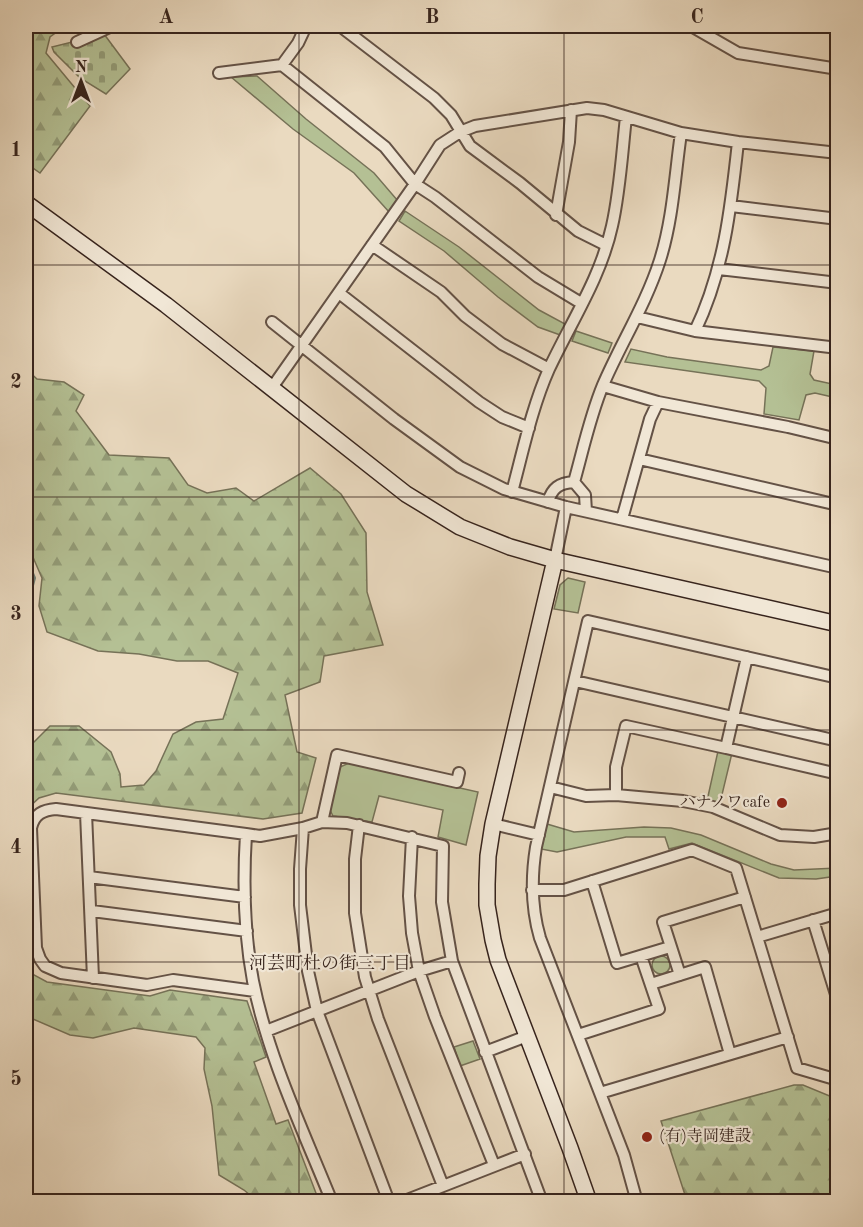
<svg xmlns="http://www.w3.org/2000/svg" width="863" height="1227" font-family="'Old Standard TT','Noto Serif JP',serif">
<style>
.green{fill:#b4c094;stroke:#767258;stroke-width:1.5}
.forest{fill:url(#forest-firs);stroke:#767258;stroke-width:1.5}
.cemetery{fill:url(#cemetery-stones);stroke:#767258;stroke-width:1.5}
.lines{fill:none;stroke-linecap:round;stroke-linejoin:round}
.stream{stroke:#717f75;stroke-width:4}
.street-casing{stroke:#645246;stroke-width:14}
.secondary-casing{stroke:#37241d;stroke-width:18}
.street{stroke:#f1e7d6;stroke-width:10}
.secondary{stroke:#f1e7d6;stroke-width:15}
.grid{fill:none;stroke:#37241d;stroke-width:1.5;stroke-opacity:0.55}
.poi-dot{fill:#8f2418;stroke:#f1e7d6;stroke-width:2}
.labels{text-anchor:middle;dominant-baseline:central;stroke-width:4.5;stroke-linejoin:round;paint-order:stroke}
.poi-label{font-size:16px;fill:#37241d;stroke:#f1e7d6;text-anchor:end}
.neighbourhood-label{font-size:18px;fill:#37241d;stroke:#f1e7d6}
.neatline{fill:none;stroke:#37241d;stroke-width:2}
.grid-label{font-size:20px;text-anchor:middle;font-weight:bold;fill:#37241d}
</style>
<defs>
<pattern id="forest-firs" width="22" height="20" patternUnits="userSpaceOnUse" patternTransform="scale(1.5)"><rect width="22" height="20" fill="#b4c094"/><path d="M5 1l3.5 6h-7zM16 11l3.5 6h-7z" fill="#939c78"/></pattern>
<pattern id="cemetery-stones" width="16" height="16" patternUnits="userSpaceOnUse" patternTransform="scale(1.5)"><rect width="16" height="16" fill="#b4c094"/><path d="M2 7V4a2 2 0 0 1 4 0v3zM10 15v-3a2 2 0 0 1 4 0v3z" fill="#939c78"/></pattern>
</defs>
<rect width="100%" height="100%" fill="#eadac0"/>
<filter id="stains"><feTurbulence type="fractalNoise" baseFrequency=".00333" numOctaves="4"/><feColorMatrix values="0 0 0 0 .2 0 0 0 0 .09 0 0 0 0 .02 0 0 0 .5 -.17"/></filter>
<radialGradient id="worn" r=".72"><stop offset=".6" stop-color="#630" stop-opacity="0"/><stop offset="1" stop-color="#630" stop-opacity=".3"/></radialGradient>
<path class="green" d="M257,76L306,119L374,173L398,201L390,213L354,173L293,129L231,77Z
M405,211L459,247L539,310L567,325L563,336L538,327L498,297L444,251L399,221Z
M576,331L612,343L608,353L572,341Z
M773,347L814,351L810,374L814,380L837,385V398L815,393L806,395L799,420L764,414L766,388L759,381L625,362L631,349L667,357L761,370L769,366Z
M568,578L585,582L578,613L554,609L560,585Z
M718,751L732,753L720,803L707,801Z
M349,763L478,792L466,845L438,837L443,810L379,796L372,822L333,816L330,810L340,767Z
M547,824L574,832L644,827L671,828L701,835L771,864L794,870L837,868V876L816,879L779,878L692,843L669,849L665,837H626L557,852L541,849Z
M652 965a9 9 0 1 1 18 0a9 9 0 1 1-18 0Z
M473,1041L480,1059L460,1066L454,1047Z"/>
<path class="forest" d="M26,26H65L50,37L46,53L90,106L40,173L26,163V62H29L30,32L26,30Z
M26,369L37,379L64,382L84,395L76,411L109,455L169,458L188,485L207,493L236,488L254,501L310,468L341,494L366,533L367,592L383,645L324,656L320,682L285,695L297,752L316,758L302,813L263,819L56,793L39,798L26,810V750L50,726H79L111,752L120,774L121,787L144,785L156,771L173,734L196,722L223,719L238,673L208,661H177L139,654L98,651L47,632L39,606L42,578L26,541Z
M26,965L34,975L47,982L150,996L170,990L247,1001L266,1057L254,1062L276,1124L288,1120L319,1201H257L244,1190L219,1175L212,1106L204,1069L205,1048L196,1037L134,1028L93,1038L70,1035L26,1016Z
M794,1085H803L837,1099V1201H687L661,1121Z"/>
<path class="cemetery" d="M104,34L130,69L106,94L80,78L54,52L52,47Z"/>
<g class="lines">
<path class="stream" d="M26,559L34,578L26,608"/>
<g class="street-casing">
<path id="street" d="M340,26L434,98L451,115L470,146L520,183L578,231L606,245
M691,26L738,53L838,69
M77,42L112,26
M282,65L385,147L415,184L435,197L538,277L581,303
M219,73L282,65L298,43L306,26
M738,142L838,153
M731,206L838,219
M556,215L569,142L571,110
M372,245L441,292L465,316L502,344L549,369
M719,269L838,283
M339,293L479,402L502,417L529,428
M272,322L394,419L460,467L504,489L566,507L838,568
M695,331L838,348
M603,386L658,402L788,427L838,439
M271,389L415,184L440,145L460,132L475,126L587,108L604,110L681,133
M639,459L838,505
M574,482C583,450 590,416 603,385C621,343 646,304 660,260C673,219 675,174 681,133L738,142C731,207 724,271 695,331L637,317
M512,492C523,451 532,407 549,369C571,322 601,277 612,226C620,191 622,153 626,117
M548,502C552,488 559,483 574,482L585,495L586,511
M622,519L650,419L658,402
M555,560L566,507
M747,657L726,748L838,774
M575,681L838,741
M550,787L586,796L616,795L683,801L713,807L780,835L814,837L838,833
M616,795V767L626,726L726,748
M86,813L93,978
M322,822L337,755L457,782L459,773
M493,824L539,835
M359,825L355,859V913L365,977L378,1019L443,1186
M303,828L300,869V905L308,971L317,1011L389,1202
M246,834L56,809C43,810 34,814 31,828L36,948L40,959L45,966L61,973L147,985L173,980L255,991
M412,837L409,896L412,933L419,971L435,1017L494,1165
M89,877L245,897
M592,881L617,963L670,947
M532,890H564L692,850L736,868L797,1068L838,1080
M92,911L247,931
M813,920L838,1001
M757,937L838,913
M680,975L663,922L745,897
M651,984L705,967L730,1054
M266,1031L419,971L452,961
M578,1035L659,1009L641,956
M485,1052L527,1036
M600,1093L788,1037
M332,1202C303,1130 268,1057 253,981C244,933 243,883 246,834L260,836L303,828L322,822L347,823L443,846L442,902L452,961L542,1202
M402,1202L525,1154
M637,1202L624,1155L540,938C531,907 531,878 536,847L588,621L838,678"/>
</g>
<g class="secondary-casing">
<path id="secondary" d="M26,203L166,305L406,494L460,527L510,547L555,560
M589,1202L570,1148L498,960L493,940L487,905V884L488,856L493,824L555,560L838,624"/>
</g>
<use href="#street" class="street"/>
<use href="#secondary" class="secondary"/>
</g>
<path class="grid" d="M299,26V1202M564,26V1202M26,265H838M26,497H838M26,730H838M26,962H838"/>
<g class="poi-dot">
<circle cx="782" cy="803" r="6"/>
<circle cx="647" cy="1137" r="6"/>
</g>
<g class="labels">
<g class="poi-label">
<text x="770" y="803">ハナノワcafe</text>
<text x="659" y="1137" text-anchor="start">(有)寺岡建設</text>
</g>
<g class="neighbourhood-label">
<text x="330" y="964">河芸町杜の街三丁目</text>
</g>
</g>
<rect width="863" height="1227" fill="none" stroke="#eadac0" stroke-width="66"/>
<g transform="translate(81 81)" stroke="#f1e7d6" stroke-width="4.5" paint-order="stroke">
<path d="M0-4.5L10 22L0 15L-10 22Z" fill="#37241d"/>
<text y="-9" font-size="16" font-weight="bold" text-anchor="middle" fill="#37241d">N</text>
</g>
<rect x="33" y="33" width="797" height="1161" class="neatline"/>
<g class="grid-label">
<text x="166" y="23">A</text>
<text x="432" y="23">B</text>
<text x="697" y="23">C</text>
<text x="16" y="156">1</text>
<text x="16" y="388">2</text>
<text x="16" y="620">3</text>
<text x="16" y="853">4</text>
<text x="16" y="1085">5</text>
</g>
<rect width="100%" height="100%" filter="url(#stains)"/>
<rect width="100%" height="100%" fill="url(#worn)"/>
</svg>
